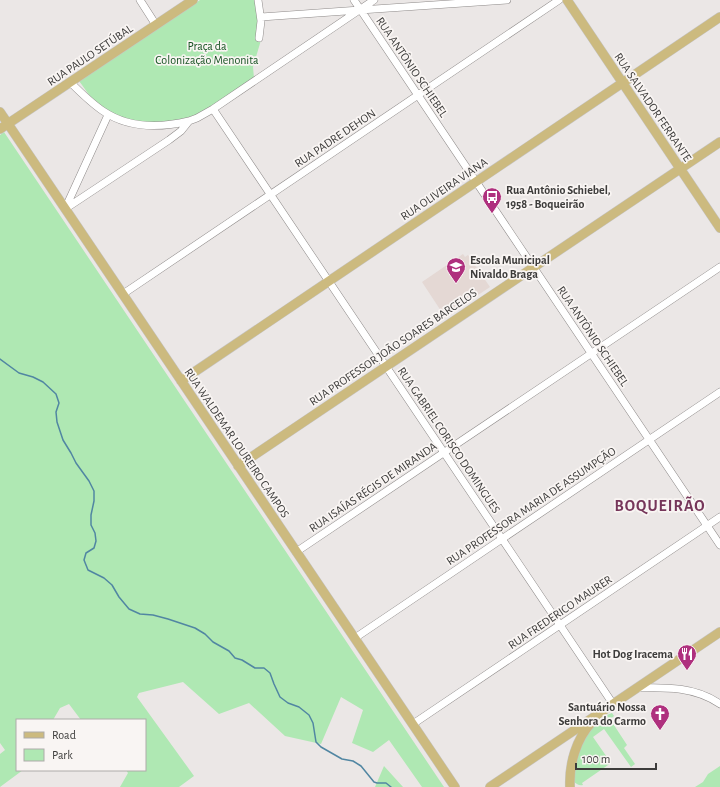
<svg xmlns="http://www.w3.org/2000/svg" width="720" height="787" font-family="'Alegreya Sans',sans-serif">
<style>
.built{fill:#e4d8d4}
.green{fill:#afe8b3}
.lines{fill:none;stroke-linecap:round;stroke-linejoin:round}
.stream{stroke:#5186a2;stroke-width:1.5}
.minor-casing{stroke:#8e8a89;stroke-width:8}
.major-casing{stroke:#c5c4c4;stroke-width:10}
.minor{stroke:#fff;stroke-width:7}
.major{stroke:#ccba7f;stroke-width:9}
.labels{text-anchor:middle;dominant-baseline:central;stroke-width:3.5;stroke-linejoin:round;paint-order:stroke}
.park-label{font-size:12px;fill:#155221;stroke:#f9f5f3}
.street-label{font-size:12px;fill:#3d3c3b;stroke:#f9f5f3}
.poi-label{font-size:12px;font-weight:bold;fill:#3d3c3b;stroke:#f9f5f3;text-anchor:start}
.district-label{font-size:16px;font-weight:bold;letter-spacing:1px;fill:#76365a;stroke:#f9f5f3}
</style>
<rect width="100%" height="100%" fill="#ebe7e6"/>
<path class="built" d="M463,254L465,257L468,255L490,287L445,317L422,282Z"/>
<path class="green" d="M200,0H256L261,40L253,67L254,78C236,91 218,105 198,114C188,119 176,120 165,122C137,124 110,117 90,96C86,91 83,86 79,81Z
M4,132L444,787H422L389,740L373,752L352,743L363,710L341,697L321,744L285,736L249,703L219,714L183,682L139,693L137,697L194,776L179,787H120L128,773L126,770H145V720H81L69,704L60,708L53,720H17V770H23L0,787V754L5,750L0,743V135Z
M612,713L614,716L610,719L627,745L624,748L635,764L631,767L604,729L593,737L611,763L582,783L583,785C579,786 577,784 574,782L572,770L577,751L596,722L607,715Z
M384,766L403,787H375Z
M720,766V787H695L703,782L708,774Z"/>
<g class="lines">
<path class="stream" d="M0,359L19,373L33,377L43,382L56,394L59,403L56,412L57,422L63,440L71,453L76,463L89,481L94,491V501L91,515V525L95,533L96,541L94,548L86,553L84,560L88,570L104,578L112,585L119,597L129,609L140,614L153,615L168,619L195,628L205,634L213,642L229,651L235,658L242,660L255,668H264L270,673L274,684L280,697L288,703L299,707L309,715L313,723L316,742L321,747L342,759L353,761L361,766L374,782L377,783H386L391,787"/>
<g class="minor-casing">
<path id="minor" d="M140,0L156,25
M258,0L261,21L259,38
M354,0L720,545
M261,17L360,10L507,0
M70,82C80,92 91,103 103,111C128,128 160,128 189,121
M213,109L613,704
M65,209L169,140L181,131L189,121L197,118L213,109L374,0
M65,209L108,115
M123,294L559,0
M296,552L720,267
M355,638L720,392
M638,688C666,687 696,687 720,704
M413,724L720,517"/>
</g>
<g class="major-casing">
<path id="major" d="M567,0L720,228
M0,112L455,787
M0,129L193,0
M181,381L720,17
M238,466L720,142
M490,787L720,632
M570,787C569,764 576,739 592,722"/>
</g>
<use href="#minor" class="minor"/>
<use href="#major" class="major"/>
</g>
<defs>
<g id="bus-pin" transform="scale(1)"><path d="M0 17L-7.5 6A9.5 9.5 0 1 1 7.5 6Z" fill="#af307e" stroke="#f9f5f3"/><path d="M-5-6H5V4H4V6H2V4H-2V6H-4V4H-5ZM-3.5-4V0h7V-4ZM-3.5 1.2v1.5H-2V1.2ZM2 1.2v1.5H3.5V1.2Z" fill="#fff"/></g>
<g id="school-pin" transform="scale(1)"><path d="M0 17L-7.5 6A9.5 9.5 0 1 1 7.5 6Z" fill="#af307e" stroke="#f9f5f3"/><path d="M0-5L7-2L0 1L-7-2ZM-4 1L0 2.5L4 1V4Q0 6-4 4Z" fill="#fff"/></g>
<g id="restaurant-pin" transform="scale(1)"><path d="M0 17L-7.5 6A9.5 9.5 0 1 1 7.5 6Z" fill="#af307e" stroke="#f9f5f3"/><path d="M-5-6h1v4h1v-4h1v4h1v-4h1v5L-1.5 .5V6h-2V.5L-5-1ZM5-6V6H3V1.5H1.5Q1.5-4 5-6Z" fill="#fff"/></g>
<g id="church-pin" transform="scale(1)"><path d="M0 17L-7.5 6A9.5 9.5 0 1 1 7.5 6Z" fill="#af307e" stroke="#f9f5f3"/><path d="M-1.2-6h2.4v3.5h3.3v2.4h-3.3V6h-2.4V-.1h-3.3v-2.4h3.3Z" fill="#fff"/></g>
</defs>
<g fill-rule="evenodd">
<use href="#bus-pin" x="492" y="197"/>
<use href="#school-pin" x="456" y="267"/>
<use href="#restaurant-pin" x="687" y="654"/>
<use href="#church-pin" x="660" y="714"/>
</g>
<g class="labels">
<g class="park-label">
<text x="207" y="46">Praça da<tspan x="207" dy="14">Colonização Menonita</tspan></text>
</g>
<g class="street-label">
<text transform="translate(90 55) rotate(-34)">RUA PAULO SETÚBAL</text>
<text transform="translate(412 67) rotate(56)">RUA ANTÔNIO SCHIEBEL</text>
<text transform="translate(653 107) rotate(56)">RUA SALVADOR FERRANTE</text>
<text transform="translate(335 138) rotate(-34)">RUA PADRE DEHON</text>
<text transform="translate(444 189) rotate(-34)">RUA OLIVEIRA VIANA</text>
<text transform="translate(593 336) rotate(56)">RUA ANTÔNIO SCHIEBEL</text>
<text transform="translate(393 347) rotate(-34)">RUA PROFESSOR JOÃO SOARES BARCELOS</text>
<text transform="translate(449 440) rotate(56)">RUA GABRIEL CORISCO DOMINGUES</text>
<text transform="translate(237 443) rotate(56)">RUA WALDEMAR LOUREIRO CAMPOS</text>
<text transform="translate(373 487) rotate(-34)">RUA ISAÍAS RÉGIS DE MIRANDA</text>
<text transform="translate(531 506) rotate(-34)">RUA PROFESSORA MARIA DE ASSUMPÇÃO</text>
<text transform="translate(560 612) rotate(-34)">RUA FREDERICO MAURER</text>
</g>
<g class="poi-label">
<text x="506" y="190">Rua Antônio Schiebel,<tspan x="506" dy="14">1958 - Boqueirão</tspan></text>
<text x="470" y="260">Escola Municipal<tspan x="470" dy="14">Nivaldo Braga</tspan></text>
<text x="673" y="654" text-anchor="end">Hot Dog Iracema</text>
<text x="646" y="707" text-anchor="end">Santuário Nossa<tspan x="646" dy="14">Senhora do Carmo</tspan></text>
</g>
<g class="district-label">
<text x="660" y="506">BOQUEIRÃO</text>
</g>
</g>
<rect x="16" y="719" width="130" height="52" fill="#f9f5f3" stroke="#aeaba9"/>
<rect x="24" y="732" width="20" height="6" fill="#ccba7f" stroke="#aeaba9"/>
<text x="52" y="739" font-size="12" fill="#3d3c3b">Road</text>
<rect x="24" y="749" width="20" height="12" fill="#afe8b3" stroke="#aeaba9"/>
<text x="52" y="759" font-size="12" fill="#3d3c3b">Park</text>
<path d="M576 763v6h80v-6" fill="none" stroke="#3d3c3b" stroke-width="2"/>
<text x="582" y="763" font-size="12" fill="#3d3c3b" stroke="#f9f5f3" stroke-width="3" paint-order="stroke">100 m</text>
</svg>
